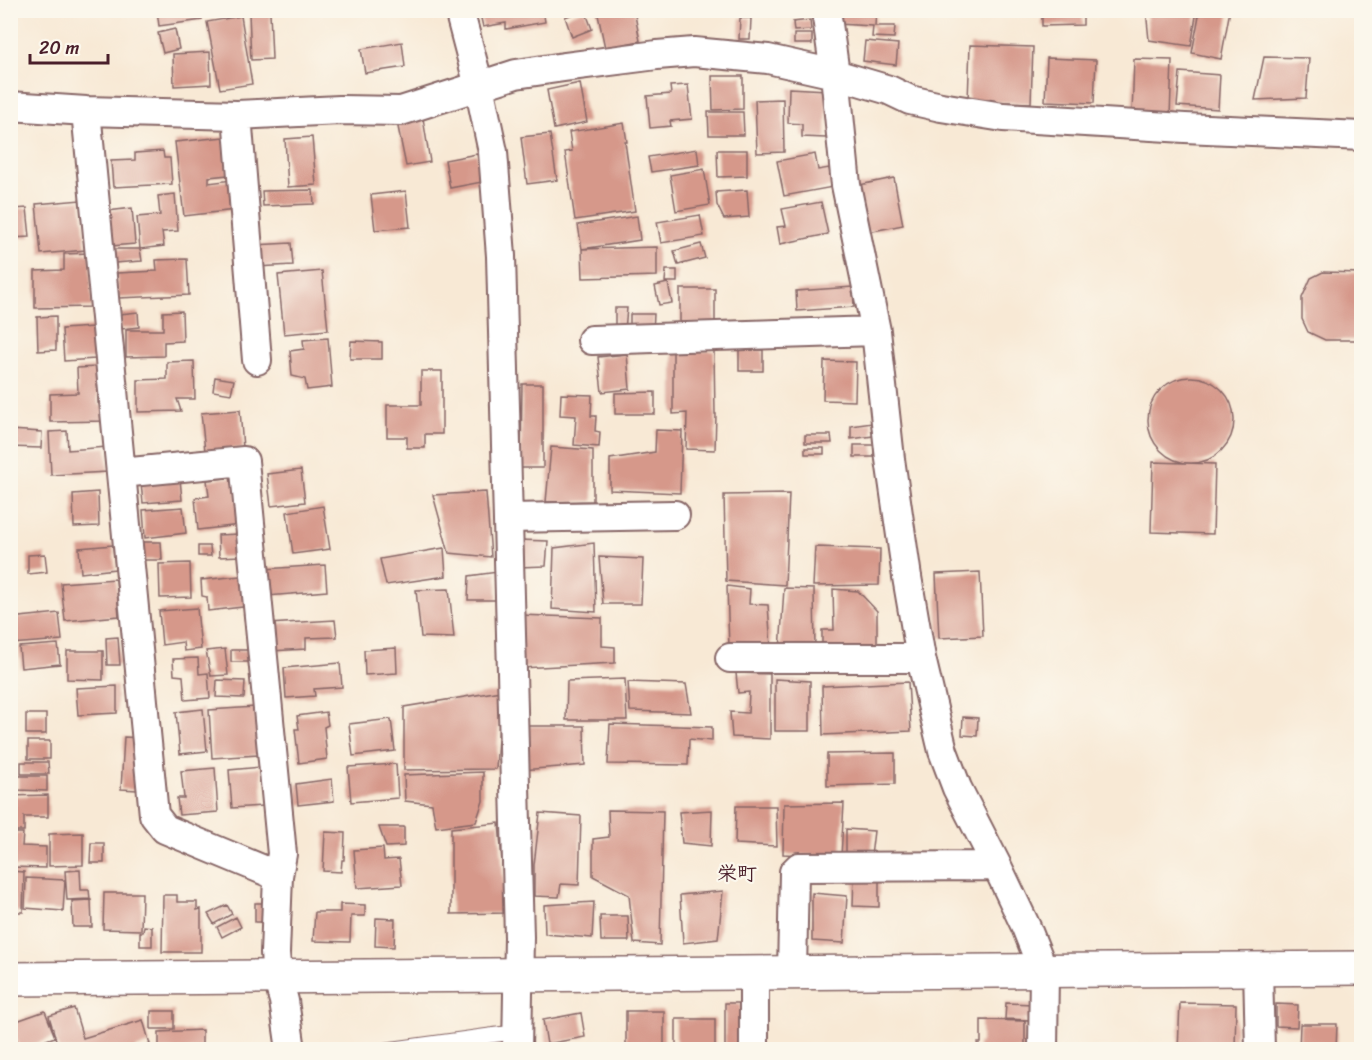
<svg xmlns="http://www.w3.org/2000/svg" width="1372" height="1060" font-family="Sriracha,'Klee One',sans-serif">
<style>
.building{fill:#d6988a}
.lines{fill:none;stroke-linecap:round;stroke-linejoin:round}
.lane-casing{stroke:#876666;stroke-width:16}
.street-casing{stroke:#876666;stroke-width:32}
.secondary-casing{stroke:#876666;stroke-width:36}
.lane{stroke:#fff;stroke-width:14}
.street{stroke:#fff;stroke-width:28}
.secondary{stroke:#fff;stroke-width:33}
.labels{text-anchor:middle;dominant-baseline:central;stroke-width:4.5;stroke-linejoin:round;paint-order:stroke}
.neighbourhood-label{font-size:20px;font-weight:bold;fill:#4a1f2b;stroke:#fbf7ec}
</style>
<rect width="100%" height="100%" fill="#fbf7ec"/>
<filter id="ink" filterUnits="userSpaceOnUse"><feTurbulence type="fractalNoise" baseFrequency=".0167" numOctaves="2"/><feDisplacementMap in="SourceGraphic" scale="12" xChannelSelector="R" yChannelSelector="G"/><feConvolveMatrix kernelMatrix="1 2 1 2 8 2 1 2 1" color-interpolation-filters="sRGB"/></filter>
<filter id="wash" filterUnits="userSpaceOnUse"><feTurbulence type="fractalNoise" baseFrequency=".008" numOctaves="4" result="noise"/><feDisplacementMap in="SourceGraphic" scale="24" xChannelSelector="R" yChannelSelector="G"/><feGaussianBlur stdDeviation="1.35" result="paint"/><feColorMatrix in="noise" values="0 0 0 0 0 0 0 0 0 0 0 0 0 0 0 0 0 1.4 0 .05"/><feComposite in="paint" operator="in"/></filter>
<g filter="url(#wash)">
<rect width="100%" height="100%" fill="#f8e9d5"/>
<g id="blocks">
<path class="building" d="M157,10H201L202,20L159,26Z
M479,10H543L545,22L506,29V23L483,27Z
M584,10H585L592,29L572,37L565,17Z
M597,10H634L640,41L605,48Z
M791,10H810V16H791Z
M839,10H876L875,26H895L894,38L872,37L873,26L838,24Z
M1042,10H1083V25L1042,26Z
M1146,10H1197L1191,46L1149,40Z
M1200,10H1230L1221,59L1192,53Z
M270,12L272,59L251,60L249,13Z
M241,16L252,84L220,89L207,22Z
M740,18H751L750,39H739Z
M810,20L811,30L794,31L793,22Z
M175,29L179,49L163,53L158,33Z
M794,34H812V44H794Z
M865,41L898,44L896,65L863,61Z
M402,42L405,67L365,73L361,49Z
M970,45L1033,47L1031,103L968,101Z
M210,52L211,84L174,86L173,54Z
M1264,57L1309,58L1306,98L1255,100Z
M1047,58L1096,60L1094,103L1045,101Z
M1134,59L1172,60L1170,117L1132,116Z
M1180,72L1220,75L1218,109L1177,106Z
M712,76H743V109L713,110Z
M580,83L587,122L554,129L547,90Z
M688,85L692,119L670,121L671,126L650,128L647,96L671,94L670,86Z
M789,88L827,90L826,138L802,137V124L788,123Z
M783,99L784,152L757,153L755,100Z
M708,112H743L744,135H709Z
M423,118L430,162L406,166L397,122Z
M624,123L627,142H625L635,211L575,220L565,152L572,151L569,132Z
M550,134L557,180L527,184L521,137Z
M224,137L228,175L209,177V183L232,180L235,210L184,216L175,142Z
M312,137L316,185L288,187L285,139Z
M697,149L699,165L651,172L648,157Z
M717,150H747V176L718,177Z
M163,151L164,158H170L172,184L113,187L111,161L135,160V153Z
M477,154L482,182L450,188L445,160Z
M815,154L818,170L829,168L833,187L784,196L777,161Z
M704,169L710,205L676,211L670,175Z
M894,178L903,225L863,233L854,186Z
M10,189H12L14,209L27,208L30,237L10,238Z
M313,190L314,204L263,206L262,191Z
M747,190L749,217L724,219L717,205L716,192Z
M406,191L410,227L375,230L371,195Z
M175,194L178,231L162,232L164,246L140,249L137,217L160,215L158,196Z
M81,200L86,250L41,254L36,204Z
M821,202L828,234L780,244L777,227L786,226L782,209Z
M132,208L135,244L111,246L108,211Z
M700,215L704,236L661,243L657,222Z
M637,216L640,240L582,249L657,247V276L583,278L582,249L578,225Z
M291,243L293,265L256,267L254,245Z
M701,244L705,258L678,265L674,251Z
M113,249H140L142,261L114,263Z
M90,253L92,307L35,308V271L64,270V254Z
M187,259L189,295L118,298L117,273L157,271L156,260Z
M666,270H677V282H665Z
M322,271L328,330L284,334L278,275Z
M1323,272L1362,273V340H1325L1308,332L1302,319V298L1311,278Z
M668,283L672,303L659,305L655,286Z
M853,287L854,307L797,311L796,291Z
M680,289H715V324H680Z
M615,308H627L625,330L615,329Z
M182,311L183,341L164,342V356L126,357V330H163V312Z
M138,312L139,327L121,329L120,314Z
M630,314H654L653,331L630,330Z
M56,316V350L38,351L37,317Z
M93,327L95,359L64,361L62,329Z
M328,338L332,387L307,390L305,379L292,376L290,351L304,349L303,340Z
M351,341L382,342V359H350Z
M739,350H763V371H739Z
M673,351H714L715,414H716L715,450L686,449L687,413L673,414Z
M627,354L630,389L602,392L598,357Z
M194,361L195,399H177L181,411L138,412V380L167,379V362Z
M824,361L856,362L855,401L823,400Z
M97,367L98,403L106,409V421L50,422V394L78,393L77,368Z
M421,371H442V434H425V448H407V437H387V405H421Z
M215,377L234,380L231,394L213,391Z
M1148 420a43 43 0 1 1 86 0a43 43 0 1 1-86 0Z
M522,384H543V468H521Z
M655,392V414H615V393Z
M561,394L592,395L591,416H596L595,431L600,432L599,447L574,445L576,416L560,415Z
M240,410L243,448L205,451L201,413Z
M872,423L873,436L851,439V426Z
M10,430L42,432L41,448L10,447Z
M656,430L682,431L680,493L610,490V459L655,452Z
M67,431L68,450L107,447L108,472L51,475L49,432Z
M805,435H831L832,443H805Z
M854,445H874V457H854Z
M551,447L593,450V501L546,502Z
M805,448H824V454H805Z
M1153,462L1215,464L1213,534L1151,532Z
M301,470L305,502L271,506L267,474Z
M235,477L240,525L198,530L195,498L209,496L207,480Z
M180,479L182,500L143,503L141,483Z
M98,492L99,526L74,527L73,494Z
M486,492L491,557L449,553L433,495Z
M789,494L785,585L726,581L724,495Z
M323,506L330,549L293,554L287,512Z
M183,507L186,533L145,538L143,510Z
M239,534L240,556L219,557L218,535Z
M518,540L548,541L546,566L518,567Z
M141,542H161L162,560H141Z
M594,543L596,612L552,609L554,548Z
M113,545L115,569L81,573L79,548Z
M198,546H210L211,556H198Z
M815,547L880,549L879,585L813,586Z
M444,548L446,576L386,585L380,559Z
M45,554L47,572L28,574V555Z
M599,557L643,559L641,604H603Z
M190,563L191,597L160,598L159,564Z
M325,565L327,591L267,596L265,569Z
M497,572V600H468L469,576Z
M980,572L983,636L939,638L936,574Z
M250,575L251,606L208,611L207,597L202,596L201,580Z
M116,579L119,616L65,621L61,583Z
M727,586L750,589L749,604L768,605L771,647L729,648Z
M784,588L814,589L815,651H780Z
M449,589L454,638L421,637L416,590Z
M833,589L858,591L877,611V652H822V630H834Z
M197,608L201,649L184,651L183,642L162,645L159,611Z
M59,613L62,640L10,644V618Z
M519,615L602,618V646L615,647V663L521,668Z
M335,620L337,637L306,638V649L270,651L268,624Z
M118,637L120,665H107L106,638Z
M58,644L60,664L21,668L19,647Z
M396,648L397,673L365,675L364,650Z
M225,649L228,675L211,676L206,651Z
M231,650H253L254,662H231Z
M67,651H103V680L67,679Z
M198,658L199,674L208,673L210,698L185,700L183,676L174,675L173,659Z
M340,663L342,687L314,689L315,696L286,698L284,668Z
M736,673L770,674V739L732,737L730,712L748,713L749,692L738,693Z
M625,679L627,720H566L567,681Z
M775,679L810,681V731H775Z
M217,680L245,681L244,698L216,697Z
M628,682L686,684L691,713L630,711Z
M908,682L911,731L823,735L822,686Z
M117,686V713L78,715L76,688Z
M501,691L496,769L404,770V707Z
M255,707L258,755L212,758L209,710Z
M203,709L207,751L180,754L176,712Z
M326,712L328,725L324,727L327,759L299,763L295,729H299L297,716Z
M26,714H46V734H26Z
M963,717L978,718L977,736L962,735Z
M391,719L395,751L353,756L349,724Z
M610,724L712,727V741L689,739L688,765L608,764Z
M523,726H584L585,765L521,770Z
M124,737L140,738L137,790L121,789Z
M28,741H50V759H28Z
M895,753V784L827,786V754Z
M21,762H48L49,774H21Z
M396,764L398,798L351,802L348,767Z
M261,767L263,806L232,808L229,770Z
M215,768L218,812L179,815L177,798H184L181,771Z
M483,772V801L476,822L436,827L432,804L405,801L404,775Z
M18,776H47V791L18,790Z
M332,779L334,801L298,805L296,784Z
M48,795V817H24V831H10V796Z
M844,803L841,857L783,854L784,804Z
M736,806H776L777,846L735,844Z
M608,810L663,811L660,945L634,943L629,895L593,876V839L609,837Z
M712,810L711,846L682,843L679,812Z
M540,813L581,816L579,885L561,884L559,897L534,896V865Z
M499,823L506,913L451,914V828Z
M379,827H404V846L386,847Z
M846,829L874,831L871,856L846,855Z
M325,832L345,833L344,860H342L341,872L323,871Z
M10,833H23L22,846L46,847V868L10,867Z
M83,833V865L49,866V834Z
M91,843H104V863H90Z
M383,848L384,860L399,859L402,885L357,888L354,850Z
M80,870L81,890H89L90,899L67,900L65,871Z
M10,871L24,872L23,912H10Z
M854,875L879,876V907L853,906Z
M26,878L65,880L63,911L25,908Z
M723,891L718,939L683,943L680,895Z
M104,893H142L141,930L103,929Z
M812,893L847,896L844,943L812,941Z
M163,895H177V902H197V910L201,909V952H162Z
M91,900L92,927H73L72,901Z
M594,902L592,938L545,934L544,905Z
M255,903H268V922H255Z
M340,904L365,905V916H351L350,942L313,941L315,912H340Z
M227,905L232,914L214,924L208,914Z
M600,916H628L629,941H601Z
M236,917L241,927L222,937L217,927Z
M376,918L395,919L394,947L375,946Z
M144,926L152,927V946H140V932H143Z
M725,1003H741V1049H725Z
M1006,1003L1032,1004L1031,1020L1005,1019Z
M1180,1003L1236,1004L1235,1050H1178Z
M1276,1004L1298,1005L1297,1027L1276,1026Z
M74,1008L83,1038L143,1020L150,1044L136,1048L137,1050H59L49,1016Z
M45,1011L55,1037L20,1049L11,1023Z
M151,1011H174V1029H151Z
M626,1011H664V1046H626Z
M581,1013L585,1037L547,1044L543,1020Z
M676,1019H715V1050H676Z
M981,1020L1025,1021V1050H978V1043H981Z
M1300,1024H1337L1336,1050H1299Z
M202,1030V1050H159V1032Z
M571,1045L572,1050H558V1049Z"/>
</g>
</g>
<g filter="url(#ink)">
<use href="#blocks" fill-opacity="0" stroke="#876666" stroke-width="1.5"/>
<g class="lines">
<g class="lane-casing">
<path id="lane" d="M384,1050L501,1034L517,1033"/>
</g>
<g class="street-casing">
<path id="street" d="M459,10L479,86L493,152L501,256L519,937L517,1050
M826,10L835,74L846,185L876,331L890,459L907,577L921,658L943,751L957,788L997,866L1026,927L1044,972L1043,1050
M10,106L86,111L237,115L340,110L401,111L516,74L564,67L657,55L694,52L768,59L835,74L889,90L910,100L941,107L1003,117L1185,128L1362,136
M86,111L154,815L165,829L278,876L275,953L277,976L284,1001L291,1050
M237,115L257,360
M592,340L876,331
M121,473L244,461L282,854L278,876
M508,518L675,515
M730,658H921
M1258,969L1260,1050
M792,972L794,872L799,867L997,866
M754,973V1050"/>
</g>
<g class="secondary-casing">
<path id="secondary" d="M10,979L1362,968"/>
</g>
<use href="#lane" class="lane"/>
<use href="#street" class="street"/>
<use href="#secondary" class="secondary"/>
</g>
</g>
<g class="labels">
<g class="neighbourhood-label">
<text x="737" y="873">栄町</text>
</g>
</g>
<rect width="1372" height="1060" fill="none" stroke="#fbf7ec" stroke-width="36"/>
<path d="M30 54v9h78v-9" fill="none" stroke="#4a1f2b" stroke-width="3"/>
<text x="39" y="54" font-size="18" fill="#4a1f2b" stroke="#fbf7ec" stroke-width="4.5" paint-order="stroke">20 m</text>
</svg>
